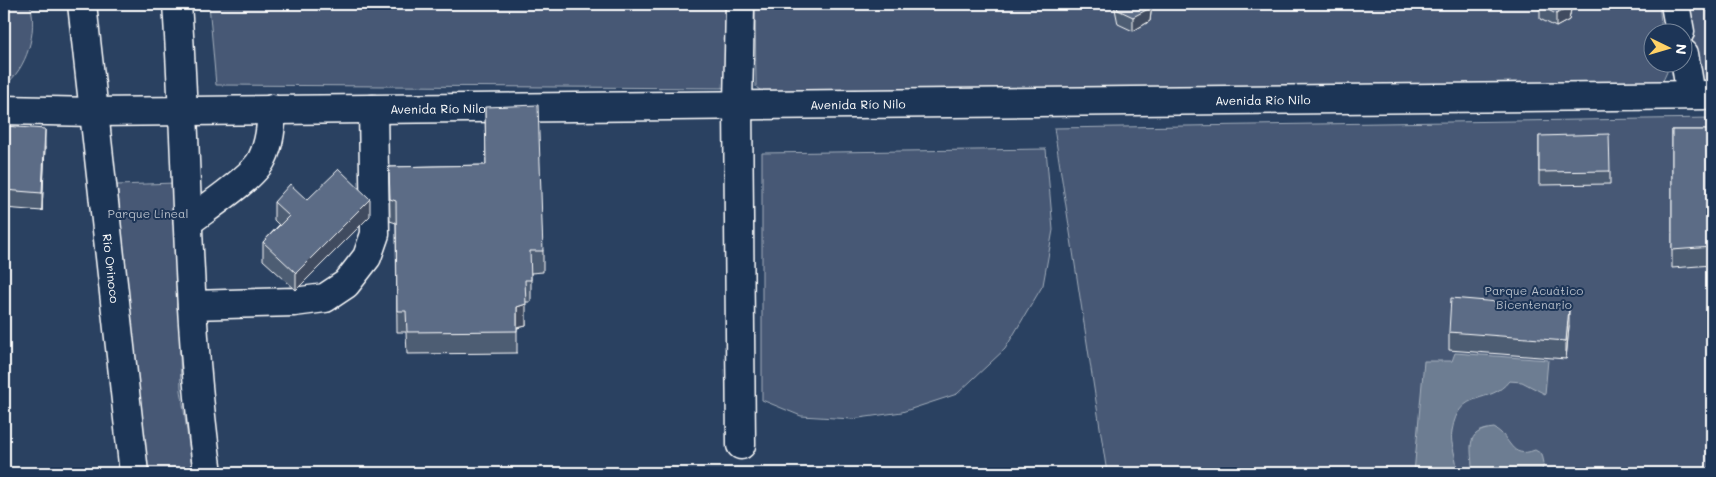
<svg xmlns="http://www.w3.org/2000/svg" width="1716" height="477" font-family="Mali,sans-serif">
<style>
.green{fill:#465975;stroke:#a2acba}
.water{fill:#6d7d92;stroke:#a7b1be}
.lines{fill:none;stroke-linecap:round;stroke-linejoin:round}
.minor-casing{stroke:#fff;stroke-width:31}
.minor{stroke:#1d3557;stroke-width:28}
.wall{fill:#4e5d73;stroke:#fff}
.shaded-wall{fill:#404c5e;stroke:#fff}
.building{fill:#5b6c86;stroke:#fff}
.labels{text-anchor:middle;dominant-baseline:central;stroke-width:4;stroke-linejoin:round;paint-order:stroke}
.street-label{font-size:12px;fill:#fff;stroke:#1d3557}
.park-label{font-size:12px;fill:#b5bdc8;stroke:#1d3557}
</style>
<rect width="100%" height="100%" fill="#2a4161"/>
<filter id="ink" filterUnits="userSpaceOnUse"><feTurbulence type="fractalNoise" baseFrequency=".02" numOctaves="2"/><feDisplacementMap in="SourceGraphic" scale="10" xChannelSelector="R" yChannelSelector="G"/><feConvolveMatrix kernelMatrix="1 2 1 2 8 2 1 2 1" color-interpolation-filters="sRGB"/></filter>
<g filter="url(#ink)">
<path class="green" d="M4,4H30C38,31 27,69 4,86Z
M209,4H725L726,88L216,85Z
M755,4H1659L1662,32H1654V62L1666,63L1667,72L1661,85L773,100L756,87Z
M1686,4H1712V90L1697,76Z
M1712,118V473H1107L1054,128Z
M1046,149L1053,230L1043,285L1005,349L957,394L902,412L852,419L801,416L762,400V153Z
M175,183L181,390L193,473H147L117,185Z"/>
<path class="water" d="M1455,353L1548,360L1545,394L1522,382L1509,381C1490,406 1459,387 1452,431C1449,446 1459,458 1456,473H1414L1424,361H1452Z
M1494,428C1512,437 1509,460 1535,450L1542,454L1544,463L1542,470L1537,473H1472C1473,450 1462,431 1494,428Z"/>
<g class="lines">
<g class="minor-casing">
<g id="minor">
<path id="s1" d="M82,4L134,473"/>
<path d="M177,4C188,160 186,318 208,473"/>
<path d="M740,4L738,105L741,445"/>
<path d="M1675,4L1680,32"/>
<path d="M1684,54L1691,95"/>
<path id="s2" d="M4,110L93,112L1712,95"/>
<path d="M188,222C206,208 254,177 262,159C270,143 271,126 272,109"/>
<path d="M192,305L294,302L325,298L346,284L367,257L375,234L373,109"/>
</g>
</g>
<use href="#minor" class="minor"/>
</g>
<path class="wall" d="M1114,4H1152L1150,21L1133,31L1118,24Z
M1540,4H1572L1569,20L1556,27L1540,19Z
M485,107L543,251V272L531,273V302H525L526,326L517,328V353L407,354L406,332H397L396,223L390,221L389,167L486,165Z
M4,126L45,147L42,211L4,208Z
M1672,130H1712V265L1672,268Z
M1539,136L1610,171V184L1539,185Z
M307,200L370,216L296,290L263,260V242L279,225L274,220V202Z
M1569,326L1566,359L1449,350V332Z"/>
<path class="shaded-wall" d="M1150,4H1152L1150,21L1133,31V17Z
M1569,4H1572L1569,20L1556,27V14Z
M45,129V147L42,211V193Z
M370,199V216L296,290V273Z
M526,304V326L517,328V307Z
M1569,308V326L1566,359V341Z"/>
<path class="building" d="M1116,4H1150V8L1133,17L1118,10Z
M1540,4H1569V7L1556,14L1540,6Z
M538,105L543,251H530L531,280H525L526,304L517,307V331L407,332L406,311H397L396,201L390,199L389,167L486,165L485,107Z
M4,126L45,129L42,193L4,190Z
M1672,130H1712V247L1672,250Z
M1609,134L1610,171L1539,172V136Z
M339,169L370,199L296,273L263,242L289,216L274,202L290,184L307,200Z
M1451,298L1569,308L1566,341L1449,332Z"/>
</g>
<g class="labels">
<g class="street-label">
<text stroke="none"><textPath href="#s2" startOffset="1259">Avenida Río Nilo</textPath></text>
<text stroke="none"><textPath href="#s2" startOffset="854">Avenida Río Nilo</textPath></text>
<text stroke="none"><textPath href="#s2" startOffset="434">Avenida Río Nilo</textPath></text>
<text stroke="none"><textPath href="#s1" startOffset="266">Río Orinoco</textPath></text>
</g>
<g class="park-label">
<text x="148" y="213">Parque Lineal</text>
<text x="1534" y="290">Parque Acuático<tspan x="1534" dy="14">Bicentenario</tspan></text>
</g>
</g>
<rect width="1716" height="477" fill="none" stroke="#1d3557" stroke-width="20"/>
<rect x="10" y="10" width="1696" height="457" fill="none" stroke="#fff" stroke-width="2" filter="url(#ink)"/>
<g transform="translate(1668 48) rotate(95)"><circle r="24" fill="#1d3557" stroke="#77869a"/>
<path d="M0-4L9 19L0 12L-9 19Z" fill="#ffd166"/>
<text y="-8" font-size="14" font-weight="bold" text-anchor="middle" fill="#ffffff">N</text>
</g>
</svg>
